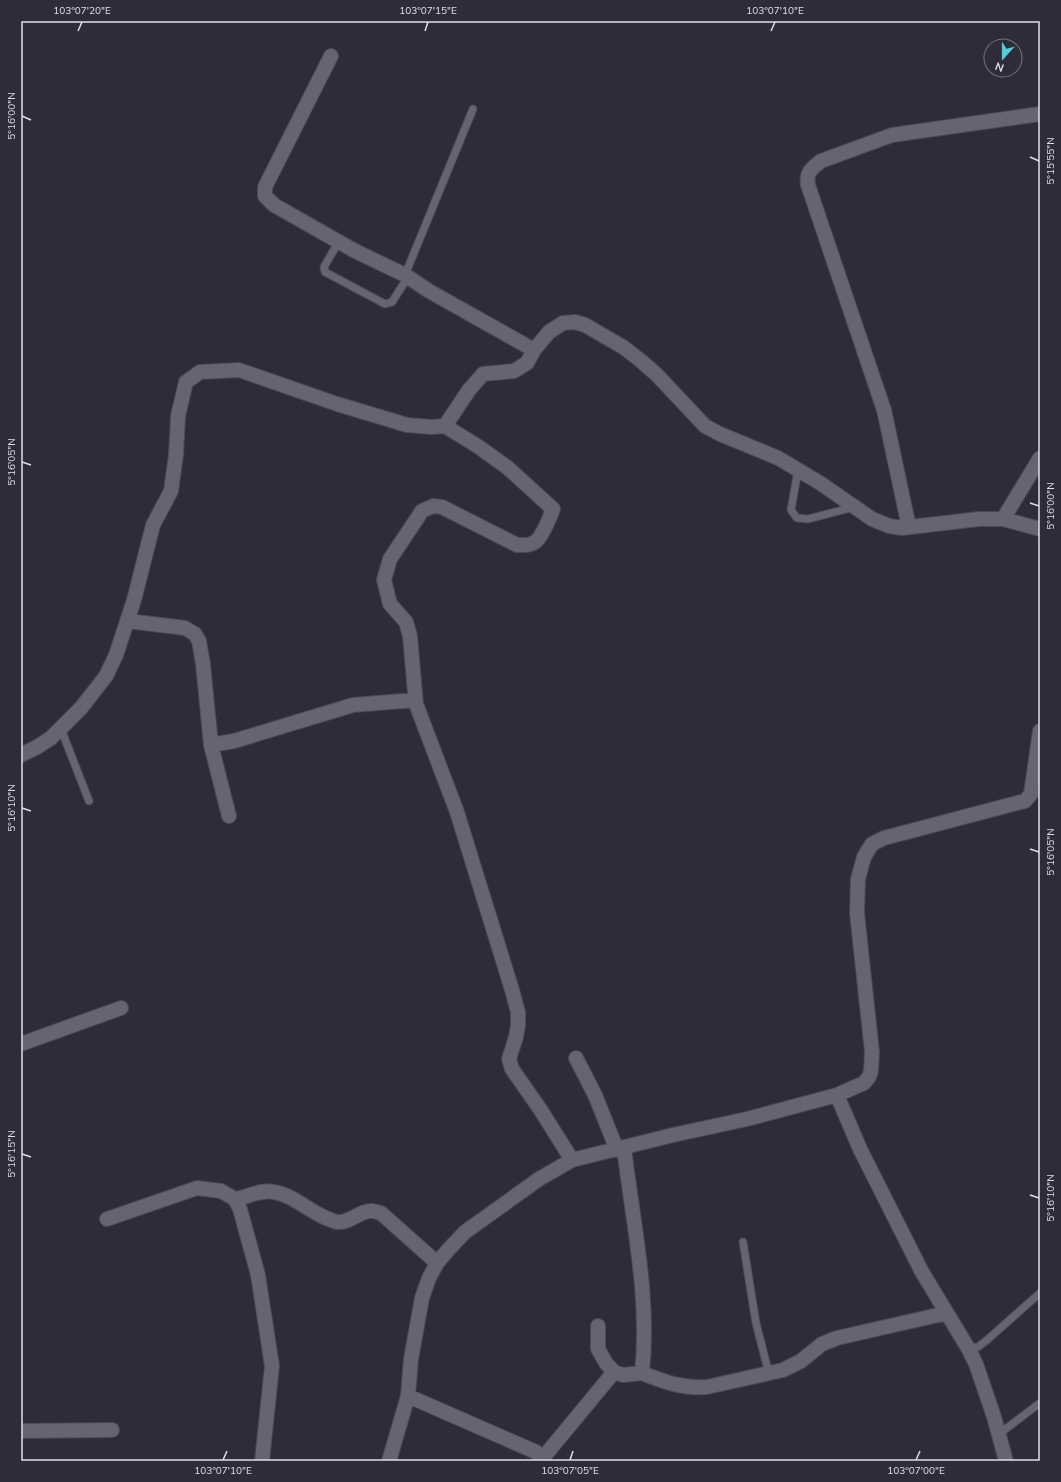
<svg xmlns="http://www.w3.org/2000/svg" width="1061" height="1482" font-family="Mulish,sans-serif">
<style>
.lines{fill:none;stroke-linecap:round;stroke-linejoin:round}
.lane-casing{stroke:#4b4953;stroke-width:9}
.street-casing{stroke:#4b4953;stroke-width:16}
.lane{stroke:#666473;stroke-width:7}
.street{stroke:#666473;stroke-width:14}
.ticks{fill:none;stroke:#e0dfe7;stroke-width:1.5}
.neatline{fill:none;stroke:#e0dfe7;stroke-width:1.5}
.ticks-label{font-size:10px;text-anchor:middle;fill:#e0dfe7}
</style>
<rect width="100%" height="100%" fill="#2d2c38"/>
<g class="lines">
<g class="lane-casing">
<path id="lane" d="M339,241L324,267L325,272L385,304L392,302L408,277
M405,275L473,109
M798,470L791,510L797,518L808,519L854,507
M61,729L89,801
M743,1242L756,1323L769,1374
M968,1348L978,1347L987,1340L1040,1293
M999,1434L1040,1403"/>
</g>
<g class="street-casing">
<path id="street" d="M331,56L265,187V196L274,205L355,251L405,275L429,291L534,350
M445,426L479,447L508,468L553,509C550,517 542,537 535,542C530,546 523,545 517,545L442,507L433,506L422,511L390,559L384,580L390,604L406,622L410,636L416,704L457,812L512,990L518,1012V1025L516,1037L509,1059L512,1069L540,1109L572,1160
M1003,519L1040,458
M909,527L884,410L808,185C806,172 811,169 821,161L892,135L1040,114
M128,621L185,628L195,634L199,641L203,664L211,745L229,816
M211,745L234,741L353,705L415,700
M21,755L37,747L51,738L81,708L106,676L116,655L134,600L153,525L171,491L176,455L178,416L186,382L200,372L239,370L337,404L407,425L431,427L445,426L469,390L483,374L514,371L527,363L534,350L549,332L563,323L575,322L585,325L623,347L640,360L657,375L705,426L720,434L778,458L820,483L872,519L889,526L902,528L979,519H1003L1040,529
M21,1044L121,1008
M576,1058L595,1095L617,1150
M837,1095L860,1149L922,1272L968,1348L976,1364L994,1417L1006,1461
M235,1199C248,1197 261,1189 274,1192C293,1195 309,1211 326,1218C330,1219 334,1222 338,1222C351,1223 360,1210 372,1211C375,1211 379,1213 381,1213L437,1263
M107,1219L197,1188L221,1191L235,1199L240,1209L258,1275L272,1366L262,1461
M598,1326V1349L606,1363L614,1372L623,1375L642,1373C650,1298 633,1223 624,1148
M642,1373C664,1382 684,1389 707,1387L783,1370L801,1361L822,1344L837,1338L947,1313
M408,1396L536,1452L542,1461
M21,1431L112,1430
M542,1459L614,1372
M389,1461L408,1396L411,1359L422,1298L429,1278L437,1263L448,1250L465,1232L539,1179L572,1160L673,1135L747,1119L837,1095L864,1083L869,1077L871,1071L872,1052L857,913L858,879L864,857L872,844L884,838L1025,801L1031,794L1040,731"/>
</g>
<use href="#lane" class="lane"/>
<use href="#street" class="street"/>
</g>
<path class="ticks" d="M78,31L82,22M425,31L428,22M771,31L775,22M22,116L31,120M1030,157L1039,161M22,462L31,465M1030,503L1039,506M22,808L31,811M1030,849L1039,852M22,1154L31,1157M1030,1195L1039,1198M223,1460L227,1451M570,1460L573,1451M916,1460L920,1451"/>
<rect width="1061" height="1482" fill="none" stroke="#2d2c38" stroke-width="44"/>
<g transform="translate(1003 58) rotate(201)"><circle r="19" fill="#2d2c38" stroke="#75747e"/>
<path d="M0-3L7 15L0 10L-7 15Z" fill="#52ccd6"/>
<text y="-6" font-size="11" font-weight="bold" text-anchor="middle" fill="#e0dfe7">N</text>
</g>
<rect x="22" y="22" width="1017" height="1438" class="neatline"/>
<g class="ticks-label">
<text x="82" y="14">103°07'20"E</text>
<text x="428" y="14">103°07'15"E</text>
<text x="775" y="14">103°07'10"E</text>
<text transform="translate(11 116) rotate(-90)" y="4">5°16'00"N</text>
<text transform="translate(1050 161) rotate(-90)" y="4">5°15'55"N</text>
<text transform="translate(11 462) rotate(-90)" y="4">5°16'05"N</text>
<text transform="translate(1050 506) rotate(-90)" y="4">5°16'00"N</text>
<text transform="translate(11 808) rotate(-90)" y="4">5°16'10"N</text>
<text transform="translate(1050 852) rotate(-90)" y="4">5°16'05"N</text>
<text transform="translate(11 1154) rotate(-90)" y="4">5°16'15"N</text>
<text transform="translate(1050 1198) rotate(-90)" y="4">5°16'10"N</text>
<text x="223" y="1474">103°07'10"E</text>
<text x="570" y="1474">103°07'05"E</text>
<text x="916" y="1474">103°07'00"E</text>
</g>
</svg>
